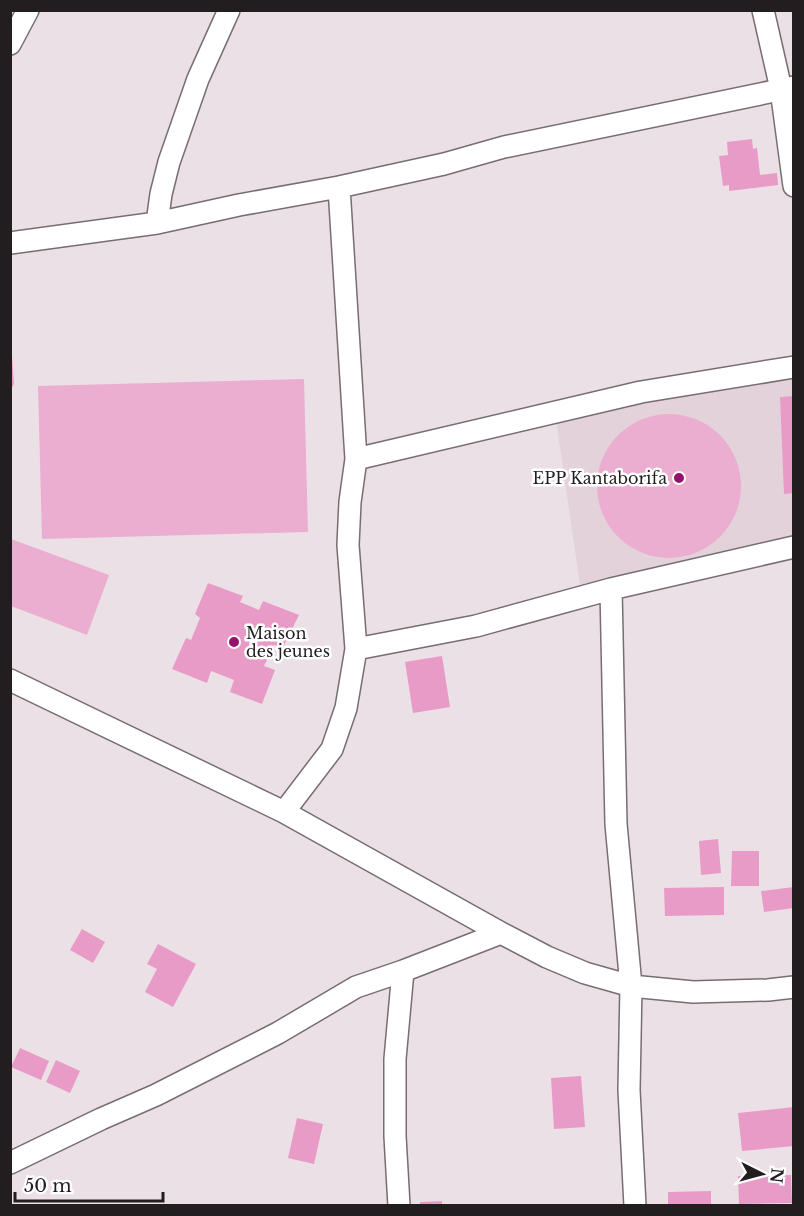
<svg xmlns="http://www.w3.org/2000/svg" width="804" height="1216" font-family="'Libre Baskerville',serif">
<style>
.built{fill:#e4d2db}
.green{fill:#ebaed0}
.building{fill:#e99bc7}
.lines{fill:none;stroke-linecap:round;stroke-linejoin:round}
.minor-casing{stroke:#776d72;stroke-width:24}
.minor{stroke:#fff;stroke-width:21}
.poi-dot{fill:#94136c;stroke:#fff;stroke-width:2}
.labels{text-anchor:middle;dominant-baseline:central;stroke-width:5;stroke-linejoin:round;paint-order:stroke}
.poi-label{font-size:16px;fill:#221e20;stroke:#fff;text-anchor:end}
</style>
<rect width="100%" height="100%" fill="#ebe0e5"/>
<path class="built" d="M793,375V543L581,592L555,413Z"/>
<path class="green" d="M304,379L308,532L42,539L38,386Z
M597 486a72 72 0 1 1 144 0a72 72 0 1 1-144 0Z
M11,539L109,575L87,635L11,606Z"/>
<path class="building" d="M752,139L753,149L757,148L760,175L777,173L778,185L729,191V185L723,186L719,156L728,155L727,142Z
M10,356H12L14,384L10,391Z
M794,396V493L784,494L780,397Z
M208,583L243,596L240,602L259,610L263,601L299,615L283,647L274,645L264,666L275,670L262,704L230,692L234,680L211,671L207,683L172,669L186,638L191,640L200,618L195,614Z
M442,656L450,707L413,713L405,662Z
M718,839L721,873L701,875L699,841Z
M732,851H759V886H731Z
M724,887V915L665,916L664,888Z
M794,887V908L764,912L761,891Z
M82,929L105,942L93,963L70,950Z
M158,944L196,964L173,1007L145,992L157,969L147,964Z
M20,1048L49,1061L41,1080L11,1067Z
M56,1060L80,1071L70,1093L46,1082Z
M581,1076L585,1127L554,1129L551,1078Z
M794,1107V1146L742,1151L738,1113Z
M297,1118L323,1124L314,1164L288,1158Z
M791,1175L792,1203L739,1204L738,1176Z
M711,1191V1206H668V1192Z
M442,1201V1206H420V1202Z"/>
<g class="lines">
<g class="minor-casing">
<path id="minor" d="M763,10L781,89L794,186
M10,44L28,10
M157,223L161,194L169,162L198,79L229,10
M10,243L157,223L239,205L339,187L444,164L504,147L794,87
M356,459L641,392L794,367
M611,589L616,824L631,986L629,1090L635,1206
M356,649L476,626L611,589L794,547
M10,680L284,812L501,933L547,957L585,973L631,986L693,992L768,990L794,987
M284,812L332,749L346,708L356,649L348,545L350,502L356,459L339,187
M10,1163L101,1119L156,1095L278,1033L356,987L403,971L501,933
M399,1206L395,1136V1059L403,971"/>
</g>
<use href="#minor" class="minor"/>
</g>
<g class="poi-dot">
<circle cx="679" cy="478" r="6"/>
<circle cx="234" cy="642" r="6"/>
</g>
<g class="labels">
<g class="poi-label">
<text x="667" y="478">EPP Kantaborifa</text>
<text x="246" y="633" text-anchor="start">Maison<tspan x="246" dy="18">des jeunes</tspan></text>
</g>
</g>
<rect width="804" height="1216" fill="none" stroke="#221e20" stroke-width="24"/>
<g transform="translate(762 1174) rotate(96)" stroke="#ffffff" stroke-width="4.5" paint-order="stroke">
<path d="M0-4.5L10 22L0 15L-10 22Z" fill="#221e20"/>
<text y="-9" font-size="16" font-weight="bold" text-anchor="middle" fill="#221e20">N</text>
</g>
<path d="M15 1192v9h148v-9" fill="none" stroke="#221e20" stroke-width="3"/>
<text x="24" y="1192" font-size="18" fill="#221e20" stroke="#ffffff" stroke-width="4.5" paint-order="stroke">50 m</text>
</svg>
